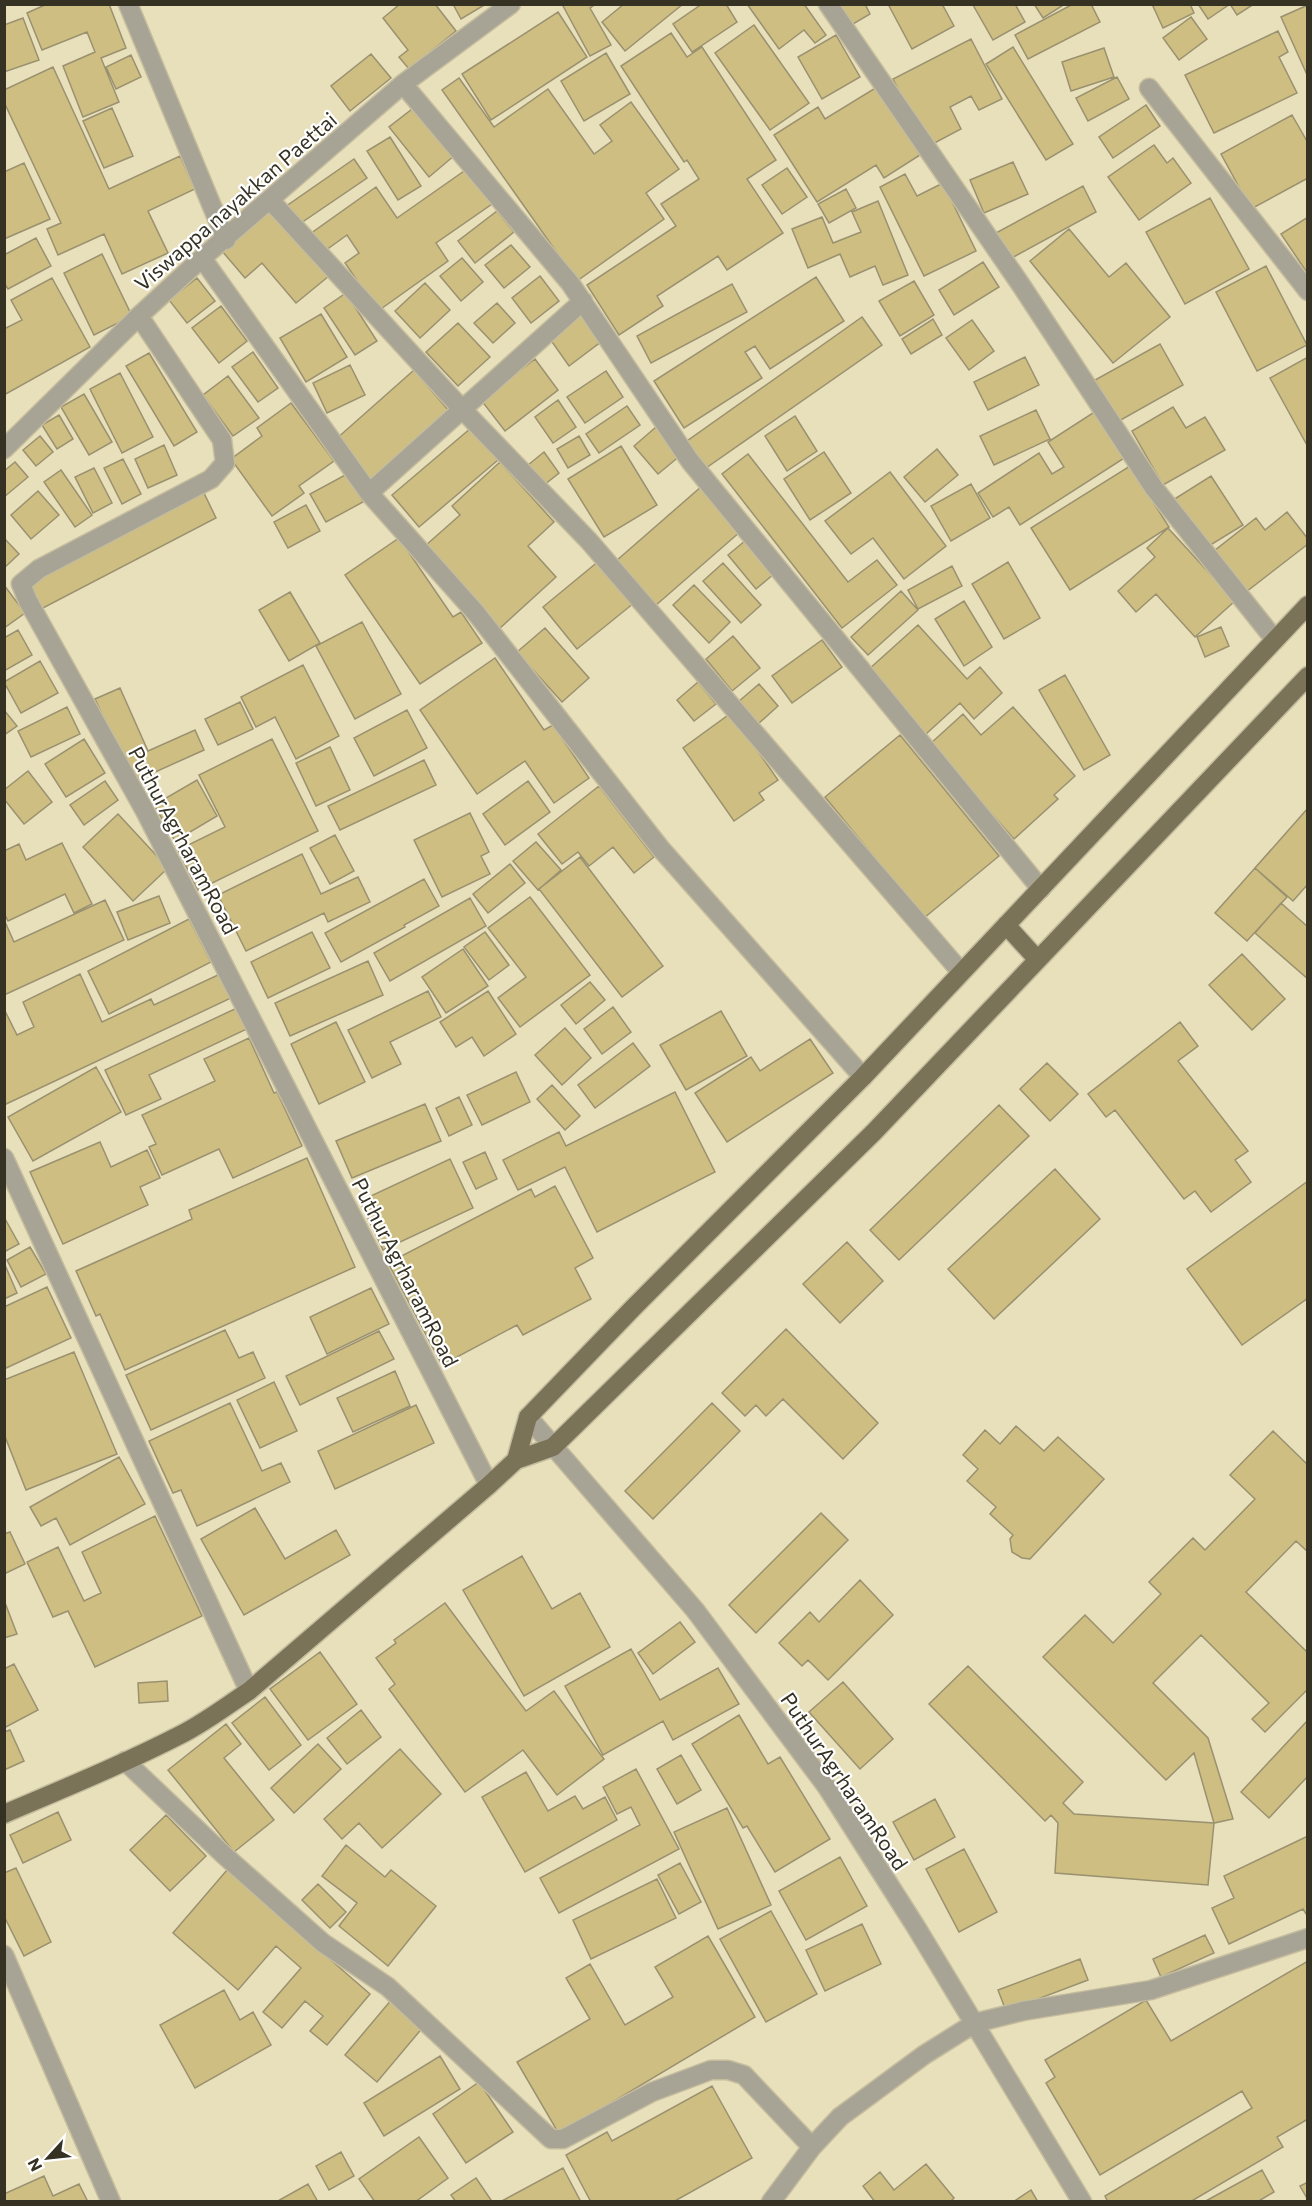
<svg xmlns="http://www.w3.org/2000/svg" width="1312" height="2206" font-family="Commissioner,sans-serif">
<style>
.building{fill:#cebe81;stroke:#9a9170;stroke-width:1.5}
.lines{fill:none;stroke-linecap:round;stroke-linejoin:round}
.minor-casing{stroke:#c4bc9d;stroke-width:21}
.major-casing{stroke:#c4bc9d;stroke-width:21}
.minor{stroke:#a8a495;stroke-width:18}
.major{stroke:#7a7358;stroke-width:18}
.labels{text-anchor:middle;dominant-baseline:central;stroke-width:4.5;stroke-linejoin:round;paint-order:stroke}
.street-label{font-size:21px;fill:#353224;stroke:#fff}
</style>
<rect width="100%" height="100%" fill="#e8dfbb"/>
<path class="building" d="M47,4H109L126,48L101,58L119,102L83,117L63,66L95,52L87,32L42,50L27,13Z
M400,4H435L456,31L409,69L399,57L408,50L383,18Z
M453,4H486L461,19Z
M562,4H596L590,8L611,45L590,56Z
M624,4H683L625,51L602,22Z
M702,4H726L737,22L692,52L673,24Z
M747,4H804L826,35L815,43L804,30L779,49Z
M836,4H865L870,14L848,27Z
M888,4H942L954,26L912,49Z
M1015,4L1025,22L993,40L973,5Z
M1034,4H1065L1043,18Z
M1073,4H1091L1100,22L1028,59L1015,35Z
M1152,4H1190L1194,13L1163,28Z
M1198,4H1230L1208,19Z
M1230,4H1254L1237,15Z
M1308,5V77L1281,17Z
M558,12L587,57L491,120L462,74Z
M1191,17L1207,39L1179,60L1163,38Z
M23,18L39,60L4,72V25Z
M754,25L809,103L770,130L715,53Z
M1278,31L1288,52L1279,57L1297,93L1214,133L1185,75Z
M671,33L687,57L702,47L776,160L747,179L783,233L727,270L718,256L657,296L663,306L619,335L587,285L676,226L661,204L699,179L687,160L684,162L621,66Z
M836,35L860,77L822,99L798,57Z
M971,39L1002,99L979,110L971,96L950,107L961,129L927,147L893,79Z
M1013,47L1073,144L1046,160L986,64Z
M1104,48L1114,77L1071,91L1062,62Z
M606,53L630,94L584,121L561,81Z
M371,54L391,78L350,111L331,86Z
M131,55L141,77L116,89L106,67Z
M53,67L109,189L180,156L195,189L148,211L168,253L122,274L104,234L58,255L47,229L61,223L4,102V90Z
M1117,77L1129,99L1088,121L1076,98Z
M459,78L494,127L548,89L594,154L612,141L600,125L631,102L679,169L646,193L664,219L577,281L442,90Z
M877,87L920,155L884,178L876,165L817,202L774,135L818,107L825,119Z
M1146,105L1160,126L1113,158L1099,137Z
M416,106L455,155L429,177L389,127Z
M112,108L133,156L104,168L83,121Z
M1292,115L1308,143V178L1251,209L1221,154Z
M390,137L421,186L398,200L367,151Z
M1154,145L1167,163L1173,158L1191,183L1139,220L1108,177Z
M354,159L367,178L298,225L285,207Z
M1013,162L1028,194L984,213L970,180Z
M24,163L50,219L4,239V172Z
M787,168L807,197L782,214L762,185Z
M467,169L492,204L436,243L448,261L378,311L345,263L359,253L347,235L322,253L310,234L376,187L397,218Z
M905,174L917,196L943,183L976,251L924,276L880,187Z
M1083,186L1096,212L1008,260L994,234Z
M846,189L856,208L829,223L818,204Z
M1210,198L1249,269L1185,304L1146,232Z
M878,201L908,275L883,285L875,266L850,277L840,254L808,268L792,229L822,217L833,243L861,232L852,212Z
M271,209L329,276L296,303L262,263L245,278L222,251Z
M497,211L514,232L475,263L458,241Z
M1308,217V274L1281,234Z
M1069,229L1109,277L1126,263L1170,317L1113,363L1030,261Z
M36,238L51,266L8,289L4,283V255Z
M511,245L530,267L504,288L485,265Z
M102,254L132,316L94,335L64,273Z
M462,258L483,282L461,301L440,276Z
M983,262L999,287L954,315L939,290Z
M1266,266L1307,345L1257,371L1216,292Z
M540,276L559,301L531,323L512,298Z
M816,277L844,321L770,369L755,346L745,352L762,378L684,428L654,381Z
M52,278L90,347L4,395V329L22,320L11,300Z
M197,278L215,301L187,323L169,300Z
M914,281L934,315L900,336L879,301Z
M425,283L450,310L420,338L395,311Z
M732,284L747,312L651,363L637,336Z
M346,293L377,341L355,355L324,308Z
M497,303L515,323L493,343L474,323Z
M221,306L247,341L219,363L192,328Z
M321,314L347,357L306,382L280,338Z
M582,315L602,341L569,366L550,339Z
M862,317L882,345L706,468L687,441Z
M933,319L942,335L911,354L902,339Z
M972,320L994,351L969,370L946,338Z
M458,323L490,357L458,386L426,352Z
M1160,344L1183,385L1119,421L1095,380Z
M253,352L278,388L258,402L232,367Z
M149,353L197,432L174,446L126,366Z
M1025,357L1039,385L988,410L974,382Z
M1308,357V447L1270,378Z
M535,359L558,390L505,431L481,400Z
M350,365L365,395L327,413L313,383Z
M414,370L449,411L372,482L335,440Z
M606,371L623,397L585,423L567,397Z
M120,373L153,437L122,453L90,389Z
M228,376L259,418L233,436L203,395Z
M84,394L112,442L89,455L61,407Z
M558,400L576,427L553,443L535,417Z
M291,403L334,461L299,486L304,493L272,516L231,459L262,436L257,428Z
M627,406L640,425L599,453L586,434Z
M1173,407L1186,428L1205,417L1225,450L1163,485L1132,431Z
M1099,409L1129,455L1020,525L1009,507L993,517L978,493L1039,453L1052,474L1064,467L1048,442Z
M1036,410L1050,439L994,465L980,436Z
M59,415L73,439L57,449L42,425Z
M795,416L817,451L787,471L765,436Z
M656,427L681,455L658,474L634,446Z
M471,428L498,460L419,527L392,495Z
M40,436L53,452L36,466L23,450Z
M579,436L590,455L568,468L557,449Z
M164,445L177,475L148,488L135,459Z
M621,446L657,505L604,537L568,479Z
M937,449L958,475L925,502L904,477Z
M544,452L559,473L544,485L528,465Z
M824,452L851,493L810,520L784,479Z
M748,454L848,582L877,560L897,585L842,628L722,474Z
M123,459L141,494L122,504L104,468Z
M15,462L28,477L4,497V471Z
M500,462L554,522L528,546L556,577L499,629L425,546L460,515L452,506Z
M1130,466L1169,527L1070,590L1031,528Z
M94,468L112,503L93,513L75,477Z
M61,470L92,515L75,527L44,482Z
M890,472L946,546L904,579L873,538L851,554L825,521Z
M347,474L363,502L326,522L310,494Z
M1211,476L1243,525L1204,549L1173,500Z
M971,484L990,518L951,541L931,506Z
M702,486L741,531L655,606L616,561Z
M38,491L59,515L31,539L11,515Z
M204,493L216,518L41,609L28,585Z
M306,505L320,531L288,548L274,522Z
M1287,512L1308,539V544L1246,592L1214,551L1256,518L1265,530Z
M1168,528L1235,601L1195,637L1156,594L1136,612L1118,591L1155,557L1147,548Z
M4,538L19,554L4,568Z
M399,538L453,617L461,612L482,643L420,684L345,575Z
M746,540L775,573L756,589L728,555Z
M600,560L634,603L577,649L543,607Z
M1008,562L1040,618L1004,639L972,584Z
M723,563L761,605L741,623L703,581Z
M952,566L962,586L918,609L908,590Z
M4,585L25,613L4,628Z
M694,585L730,622L709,643L673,605Z
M901,591L918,610L868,655L851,637Z
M290,592L320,643L289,661L259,610Z
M964,601L992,647L964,666L935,619Z
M362,622L401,694L355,719L316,646Z
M918,625L967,679L980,667L1002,693L974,719L960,703L926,734L868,670Z
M1221,627L1229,646L1205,657L1197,637Z
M545,628L589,678L562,702L517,652Z
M18,630L32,655L4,671V638Z
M733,636L760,668L732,691L706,659Z
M822,640L842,667L792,703L772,676Z
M495,658L544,730L553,725L589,778L554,803L525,761L477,794L420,710Z
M40,661L58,693L21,713L4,682Z
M303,665L339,736L296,759L275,717L256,727L241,697Z
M1065,675L1110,755L1084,770L1039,690Z
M698,682L716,704L694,721L677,700Z
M759,684L778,706L758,724L738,702Z
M120,688L148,751L195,730L204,750L133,782L95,699Z
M240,702L253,729L218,745L205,719Z
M67,707L80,734L31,757L18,731Z
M1013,707L1075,776L1054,795L1058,799L1014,839L930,744L963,714L981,735Z
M4,710L17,726L4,735Z
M407,710L427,748L374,776L354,738Z
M731,713L778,780L759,793L764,800L734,821L683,748Z
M900,735L999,856L924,918L825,797Z
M84,739L105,773L66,797L45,764Z
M272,739L318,831L198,890L178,850L225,827L199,775Z
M330,747L350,790L316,806L296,763Z
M424,760L436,785L340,830L328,806Z
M28,771L52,802L24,824L4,799V790Z
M197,780L217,816L175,841L154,805Z
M105,781L118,800L84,825L70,805Z
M528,781L550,812L505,845L483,814Z
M599,786L654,857L634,873L613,847L589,866L578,852L562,864L538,834Z
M1308,808V884L1293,901L1255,868Z
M470,813L489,852L481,856L490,874L442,897L414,840Z
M118,814L168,868L133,901L83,847Z
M335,835L354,871L330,884L310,848Z
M536,842L561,870L538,890L513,861Z
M62,843L92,904L74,913L65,894L8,921L4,913V851L19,844L26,860Z
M302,854L321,894L358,877L370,902L328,922L324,913L246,951L218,895Z
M580,857L663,966L622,997L539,889Z
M510,864L525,883L488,913L473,894Z
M1255,868L1287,897L1247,941L1215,913Z
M424,879L439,906L404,925L405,927L341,962L325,933Z
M159,896L170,923L128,940L117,912Z
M530,897L590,975L520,1027L498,998L526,977L488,928Z
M470,898L486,926L390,981L374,953Z
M105,900L124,940L4,995V925L6,924L14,942Z
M1281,903L1308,927V979L1255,933Z
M189,919L211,962L109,1014L88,971Z
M312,932L330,968L268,998L251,962Z
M485,932L509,965L489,980L464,947Z
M463,949L488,986L446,1013L422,977Z
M1242,954L1285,999L1252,1030L1209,985Z
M368,961L383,995L290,1036L275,1003Z
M80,974L102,1022L151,999L154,1005L220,974L231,998L4,1105V1009L17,1035L34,1027L23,1002Z
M590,982L605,1000L576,1024L561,1005Z
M428,991L441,1017L390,1042L401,1064L372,1078L348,1030Z
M488,991L516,1034L484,1056L472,1037L456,1047L440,1022Z
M239,1007L249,1028L149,1075L161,1099L126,1115L105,1070Z
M613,1007L631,1032L602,1054L584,1029Z
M721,1011L747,1056L686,1090L660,1045Z
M336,1022L365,1082L319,1104L291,1044Z
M1180,1022L1198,1046L1178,1061L1248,1151L1235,1160L1251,1182L1211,1212L1195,1191L1184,1199L1115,1110L1106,1117L1088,1094Z
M565,1028L591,1058L562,1085L535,1055Z
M249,1038L274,1093L277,1092L302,1146L233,1178L219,1149L162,1175L149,1147L156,1144L142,1115L215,1081L204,1059Z
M810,1039L833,1073L727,1142L695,1093L751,1057L760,1071Z
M633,1043L650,1066L595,1108L578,1085Z
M1047,1063L1078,1094L1050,1121L1020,1089Z
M96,1067L121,1112L33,1161L8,1117Z
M516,1072L530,1102L482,1125L467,1095Z
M552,1085L580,1116L565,1130L537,1099Z
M675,1092L715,1172L597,1232L565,1167L518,1190L503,1160L559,1132L566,1146Z
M459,1097L472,1125L449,1136L436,1108Z
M425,1104L441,1141L352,1178L336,1141Z
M999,1105L1029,1136L899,1260L870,1230Z
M100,1142L111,1167L147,1150L160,1178L140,1187L148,1205L63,1244L30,1172Z
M485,1152L497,1179L476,1189L463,1162Z
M307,1158L355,1267L125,1370L100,1314L96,1316L76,1271L192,1219L189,1210Z
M450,1159L473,1208L383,1250L360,1201Z
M1055,1169L1100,1219L994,1319L948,1269Z
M1308,1181V1298L1242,1345L1187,1269Z
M555,1186L593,1258L575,1268L591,1299L523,1335L517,1325L442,1365L388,1263L531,1189L535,1197Z
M4,1217L19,1244L4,1252Z
M847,1242L883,1281L840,1323L803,1284Z
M30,1247L46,1274L21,1287L7,1260Z
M5,1265L17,1293L4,1299V1265Z
M47,1287L71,1338L4,1369V1307Z
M371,1288L389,1324L327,1354L310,1317Z
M786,1329L878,1423L843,1459L783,1399L766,1416L756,1405L745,1416L722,1393Z
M225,1330L239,1358L253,1352L265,1378L151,1430L126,1375Z
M379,1331L394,1359L300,1405L286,1376Z
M74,1352L117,1454L26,1490L4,1434V1380Z
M395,1371L410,1406L353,1432L337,1398Z
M274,1382L297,1431L260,1448L237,1400Z
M230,1403L262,1471L281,1463L290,1482L197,1526L181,1490L173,1493L149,1441Z
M712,1403L740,1431L653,1519L625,1491Z
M416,1405L434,1443L335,1489L318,1451Z
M1016,1426L1044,1451L1058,1437L1104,1479L1030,1559L1022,1558L1012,1552L1010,1539L1013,1535L990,1514L996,1507L967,1481L978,1469L963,1455L985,1430L1000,1444Z
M1273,1431L1308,1465V1552L1296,1541L1246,1592L1308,1653V1689L1265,1732L1252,1719L1269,1703L1201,1635L1153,1683L1208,1738L1233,1819L1214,1823L1194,1753L1166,1780L1043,1657L1085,1615L1113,1643L1161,1594L1149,1582L1193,1538L1205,1550L1255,1499L1230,1475Z
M119,1457L145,1504L70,1545L56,1518L41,1526L30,1507Z
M255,1508L285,1559L336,1530L350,1555L244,1615L201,1539Z
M821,1513L848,1540L756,1633L729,1605Z
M155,1516L202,1616L95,1667L68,1611L53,1617L27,1562L58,1547L84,1601L101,1593L82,1552Z
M10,1532L25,1564L4,1574V1534Z
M522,1556L552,1609L580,1593L610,1647L524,1696L463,1590Z
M860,1580L893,1615L828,1680L808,1660L802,1666L779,1643L810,1612L819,1622Z
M4,1600L17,1634L4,1638Z
M445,1603L526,1711L554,1691L604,1759L557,1795L523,1750L465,1792L389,1689L395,1684L376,1658L396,1643L394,1640Z
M680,1622L695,1642L653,1674L638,1653Z
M631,1649L660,1700L718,1668L739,1704L673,1740L663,1721L603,1755L565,1686Z
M320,1652L357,1704L308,1740L270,1689Z
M14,1664L38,1710L4,1728V1669Z
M968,1666L1083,1782L1063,1803L1074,1814L1214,1823L1208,1885L1055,1873L1058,1823L1051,1815L1045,1821L929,1704Z
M167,1681L168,1701L139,1703L138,1683Z
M843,1682L893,1739L860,1769L809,1712Z
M265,1697L301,1745L269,1770L232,1723Z
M361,1710L381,1737L347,1764L327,1738Z
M739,1715L768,1764L780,1757L830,1839L775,1872L747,1826L743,1828L692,1744Z
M1308,1720V1776L1269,1818L1241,1792Z
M226,1724L241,1744L224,1758L274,1820L234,1852L168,1770Z
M10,1730L24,1761L4,1770V1732Z
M318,1744L341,1769L294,1813L271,1788Z
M400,1749L441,1794L382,1848L359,1823L342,1839L324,1819Z
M681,1755L701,1790L677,1804L657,1769Z
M636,1769L679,1849L559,1913L540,1878L640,1825L631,1807L617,1814L603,1787Z
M526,1772L548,1811L575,1796L583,1809L605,1797L617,1820L525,1872L482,1797Z
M935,1799L955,1837L914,1860L893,1822Z
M727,1808L771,1905L718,1929L674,1832Z
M58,1812L71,1840L23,1863L10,1835Z
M166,1815L206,1856L170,1891L130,1850Z
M1308,1836V1917L1303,1909L1229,1944L1212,1908L1234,1898L1224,1876Z
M346,1845L385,1877L391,1870L436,1906L388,1966L339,1926L357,1903L322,1876Z
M964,1849L997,1912L959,1932L926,1869Z
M840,1857L867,1906L806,1940L779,1891Z
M680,1863L701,1902L679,1914L658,1875Z
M16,1868L51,1942L24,1956L4,1916V1873Z
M227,1870L370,1994L327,2045L310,2031L323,2016L305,2001L282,2028L263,2012L301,1968L276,1946L238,1990L173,1933Z
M657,1879L676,1918L591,1959L573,1920Z
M318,1884L346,1912L330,1928L302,1900Z
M771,1911L817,1994L766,2022L720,1939Z
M862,1924L881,1964L825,1991L806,1950Z
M1205,1935L1214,1953L1161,1977L1153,1959Z
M708,1936L755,2017L559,2134L517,2062L590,2019L566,1978L590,1964L625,2025L673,1997L655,1967Z
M1080,1959L1088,1980L1006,2011L998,1990Z
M1308,1961V2119L1277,2137L1283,2147L1190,2202H1108L1105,2196L1252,2108L1242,2091L1100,2175L1046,2083L1055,2077L1045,2060L1146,2000L1171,2041Z
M224,1990L240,2020L253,2012L271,2045L195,2088L160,2025Z
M392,1999L424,2026L377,2082L345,2055Z
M440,2056L460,2089L384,2136L364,2103Z
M479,2082L513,2132L466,2163L433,2114Z
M712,2086L752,2158L673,2202H591L566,2155L607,2132L612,2141Z
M419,2137L448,2178L415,2202H375L359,2179Z
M341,2152L354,2176L329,2190L316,2166Z
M926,2164L954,2198L950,2202H875L863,2186L880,2172L894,2190Z
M563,2168L581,2202H500Z
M1262,2170L1274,2192L1257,2202H1204Z
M44,2176L53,2196L79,2184L88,2202H4V2194Z
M476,2178L491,2200L488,2202H456L451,2195Z
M1308,2182V2200L1300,2186Z
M308,2184L318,2202H276Z
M1031,2190L1038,2202H1013Z"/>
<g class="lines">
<g class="minor-casing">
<path id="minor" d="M128,4L226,240
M828,4L1021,285L1154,488L1275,640
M403,84L570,283L690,461L1041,889
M1149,88L1308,291
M270,200L461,408L589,541L961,972
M202,258L369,493L476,613L661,849L863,1077
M139,316L222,440L225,463L211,479L39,569L21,584L28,601L145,811L489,1485
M4,449L139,316L202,258L403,84L511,4
M369,493L583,301
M4,1158L249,1691
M528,1417L695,1610L827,1787L916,1927L1082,2202
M125,1761L224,1855L323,1943L388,1987L551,2139H563L652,2092L711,2070H728L744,2075L812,2147
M4,1955L111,2202
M771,2202L812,2147L840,2117L924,2055L975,2023L1023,2011L1151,1990L1308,1938"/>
</g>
<g class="major-casing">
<path id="major" d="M1006,925L1037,959
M516,1460L528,1417L633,1308L863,1077L1308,605
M4,1814C65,1788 126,1763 184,1733C207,1721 228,1705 249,1691L489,1485L516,1460L553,1447L874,1132L1308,676"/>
</g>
<use href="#minor" class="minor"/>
<use href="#major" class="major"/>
</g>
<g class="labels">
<g class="street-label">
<text transform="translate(235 201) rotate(-41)">Viswappa nayakkan Paettai</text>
<text transform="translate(184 840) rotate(62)">PuthurAgrharamRoad</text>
<text transform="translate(406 1272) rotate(63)">PuthurAgrharamRoad</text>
<text transform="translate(845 1781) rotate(56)">PuthurAgrharamRoad</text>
</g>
</g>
<rect width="1312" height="2206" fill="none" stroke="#353224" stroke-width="12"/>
<g transform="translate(48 2158) rotate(243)" stroke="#ffffff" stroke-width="4.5" paint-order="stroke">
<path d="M0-4.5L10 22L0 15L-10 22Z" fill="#353224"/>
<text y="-9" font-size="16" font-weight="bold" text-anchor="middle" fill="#353224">N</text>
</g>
</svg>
